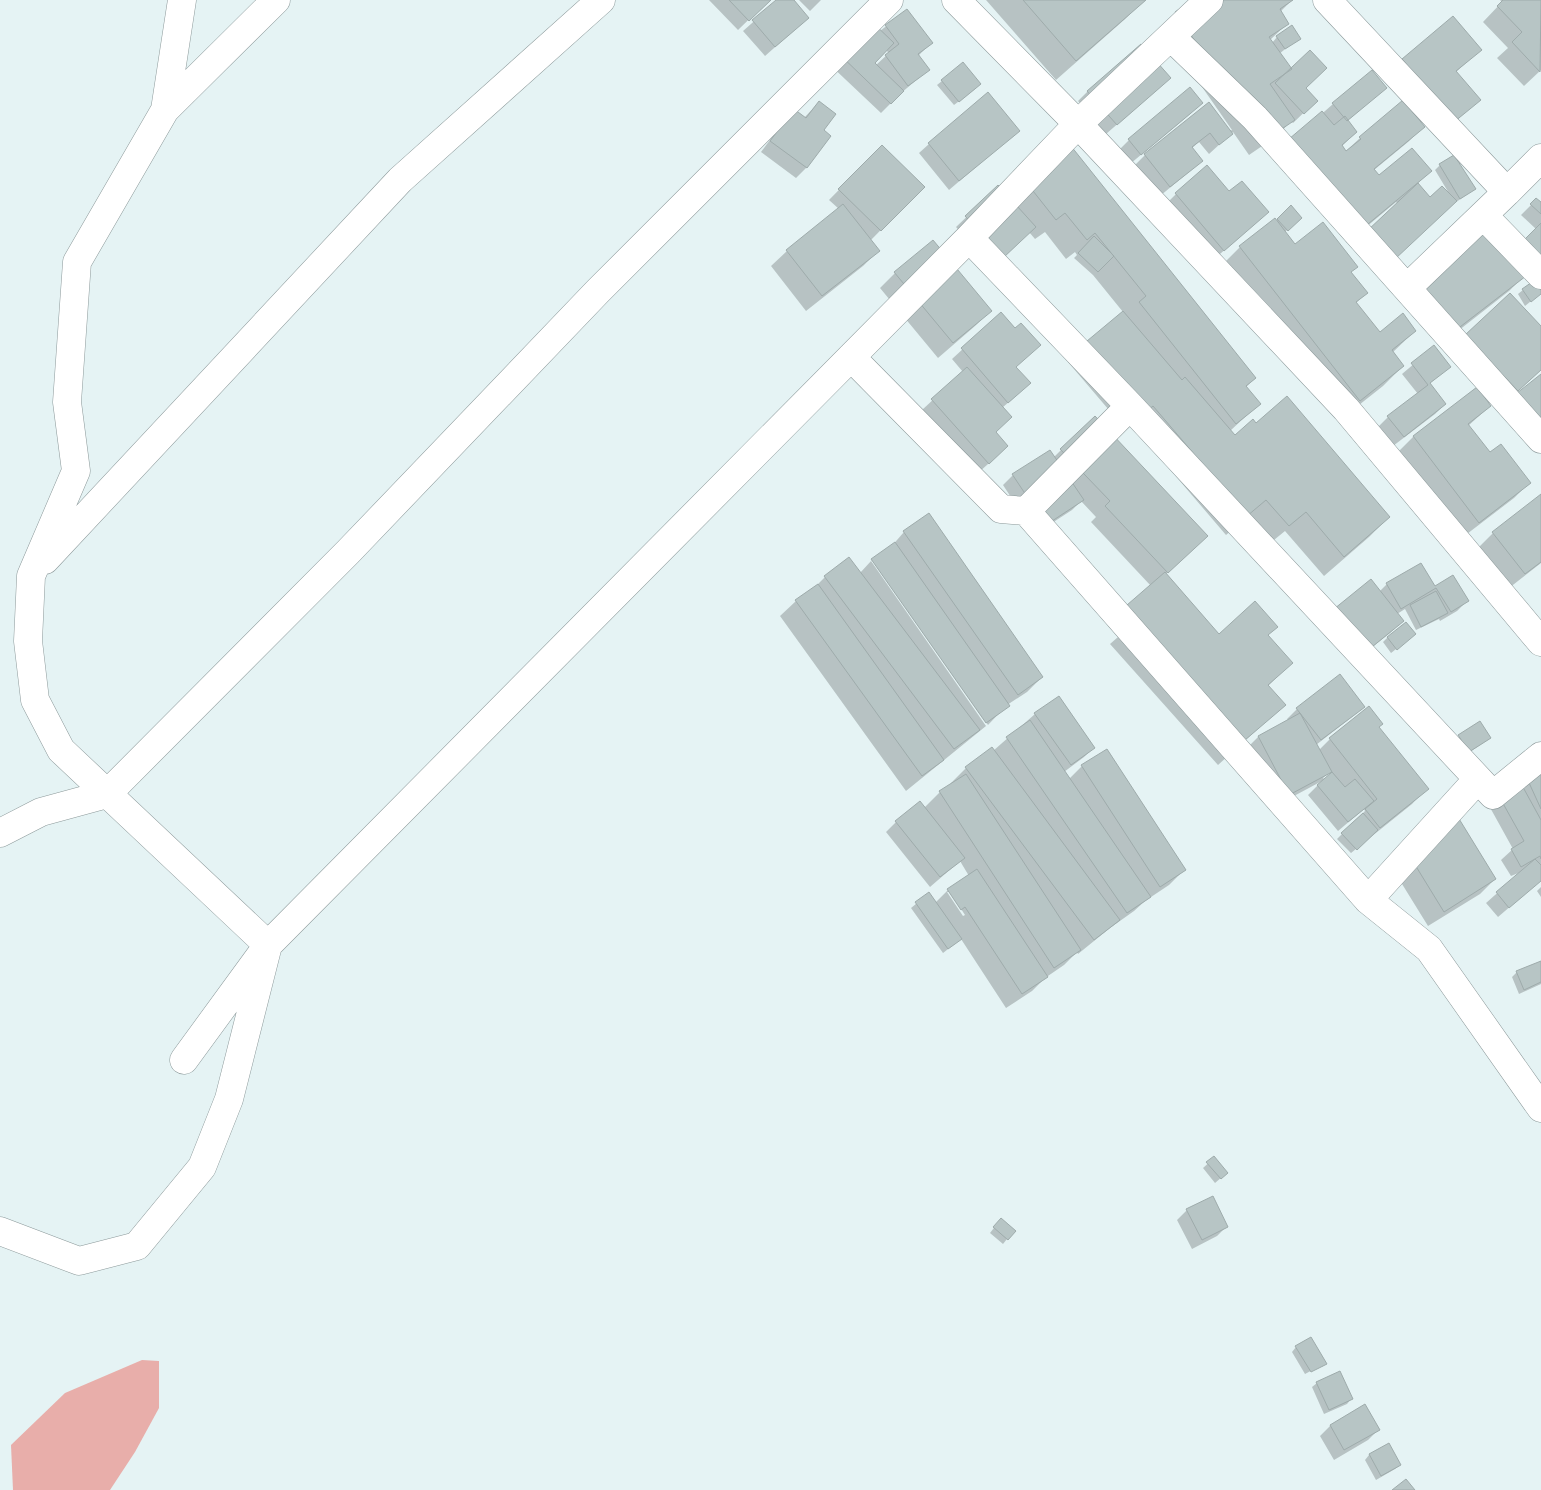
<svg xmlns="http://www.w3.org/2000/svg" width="1541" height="1490" font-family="Poppins,sans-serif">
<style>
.green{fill:#e8aeaa}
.shadow{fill:#0003;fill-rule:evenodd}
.building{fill:#b7c5c5;stroke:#9eabab}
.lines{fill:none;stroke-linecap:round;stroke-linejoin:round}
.minor-casing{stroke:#8c999a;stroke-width:29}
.minor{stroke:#fff;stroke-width:28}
</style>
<rect width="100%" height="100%" fill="#e5f3f4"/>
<path class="green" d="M142,1360L159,1361V1408L135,1452L110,1490H13L11,1445L65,1393Z"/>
<path class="shadow" d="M709,0H769L738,30Z
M778,0H795L793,1L808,18L765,56L743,31Z
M799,0H821L810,11Z
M986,0H1144L1124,20L1056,80Z
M1244,0H1292L1280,12L1288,23L1270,40L1272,43L1277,37L1299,38L1279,54L1304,88L1316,101L1293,123L1291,121L1278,135L1249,155L1233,132L1209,154L1199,142L1192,148L1202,161L1160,196L1135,165L1145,155L1208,104L1230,131L1232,130L1161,28Z
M1500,0H1541V70L1524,86L1497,58L1508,48L1483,22L1502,2Z
M907,10L931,43L918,56L928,70L900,94L881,113L827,62L880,31ZM886,50L889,53L875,66L873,63Z
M1453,18L1480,50L1456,72L1479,100L1439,136L1388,75L1403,60Z
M942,81L975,89L954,105L937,85Z
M1159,88L1106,134L1078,101L1088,91Z
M1385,88L1347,121L1356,132L1341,147L1345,152L1360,138L1423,127L1408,142L1374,170L1379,176L1430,171L1417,184L1430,198L1450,195L1435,170L1440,165L1474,189L1455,203L1398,204L1396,202L1347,243L1275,155L1333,104Z
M819,102L822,130L829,136L806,168L796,178L761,152L784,121L804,118Z
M1191,113L1130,164L1119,150L1129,140Z
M1018,131L949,190L919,153L929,144Z
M1063,137L1255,378L1246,387L1259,404L1230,431L1235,437L1256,425L1389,517L1369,537L1324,576L1285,531L1268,545L1245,519L1226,535L1132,425L1126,430L1068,362L1088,342L1123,312L1093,275L1074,258L1077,255L1075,252L1066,259L1045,232L1035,239L1029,232L992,267L956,227L998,187L1001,191Z
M882,146L923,187L870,241L878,251L863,266L806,311L771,266L787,251L839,209L829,200Z
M1176,194L1257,222L1213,260L1166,204Z
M1536,200L1541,204V293L1525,306L1518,294L1534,281L1524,276L1509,291L1440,345L1509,257L1536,229L1521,215Z
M1291,207L1301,217L1285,232L1295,246L1366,293L1356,303L1379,334L1415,331L1392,353L1403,366L1383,386L1340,420L1220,267L1240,247L1276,221Z
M895,273L990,311L975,326L938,358L880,288Z
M1001,314L1015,367L1019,393L1002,408L994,432L997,456L978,473L922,410L963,372L952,359Z
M1541,328V369L1502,405L1451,350Z
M1434,347L1449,367L1429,384L1445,404L1435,414L1393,446L1378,427L1388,417L1418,394L1402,374Z
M1476,388L1490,406L1468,426L1490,454L1529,483L1514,498L1463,537L1398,452L1413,437Z
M1061,450L1191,551L1165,575L1219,635L1276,627L1267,636L1291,663L1268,686L1284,705L1218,765L1110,644L1118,637L1108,626L1151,586L1091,522L1096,517L1081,501L1072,510L1035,534L1003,485L1013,475L1054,457Z
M1541,495V563L1509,588L1478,548L1493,533Z
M904,532L1042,677L1027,692L1007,705L988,725L874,561H871L890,548Z
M871,561L986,726L906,791L780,616L796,601L815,587L825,577L860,573Z
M1421,564L1435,587L1467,601L1457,611L1440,621L1439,619L1416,630L1405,609L1397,614L1402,621L1390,633L1356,660L1379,592L1387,584Z
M1389,636L1409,639L1391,653L1383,642Z
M1363,706L1353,716L1316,745L1319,750L1330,739L1369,708L1378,727L1427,788L1412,804L1351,853L1337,839L1365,811L1364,809L1338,831L1308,795L1322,781L1279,804L1248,747L1258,737L1288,720L1287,719L1297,709ZM1329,773L1331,775L1325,780L1323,778Z
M1035,714L1094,747L1084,757L1064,772L1069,779L1082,766L1184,870L1169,885L1145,901L1134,911L1110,928L1078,954L1077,952L1064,965L1045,978L1032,991L1006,1008L961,939L943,953L911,908L928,894L935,903L948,890L969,876L960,861L930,887L886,832L896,822L924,808L940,792L952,785L951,783L966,768L991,749L993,751ZM947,892H950L965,915L963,916Z
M1479,723L1490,738L1464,756L1454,741Z
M1541,755V880L1498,917L1486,903L1521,872L1511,876L1501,860L1513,849L1482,793Z
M1407,858L1495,879L1480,894L1428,926L1394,871Z
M1541,887V897L1537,891Z
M1541,962V984L1519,994L1512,977L1517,972Z
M1214,1158L1222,1177L1215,1183L1203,1168Z
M1187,1210L1227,1226L1217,1236L1192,1249L1177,1220Z
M997,1224L1007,1239L1003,1244L990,1233Z
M1296,1347L1325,1363L1322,1367V1365L1305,1374L1292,1352Z
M1317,1383L1351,1399L1347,1404L1324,1414L1312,1387Z
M1364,1406L1378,1430L1368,1440L1334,1460L1320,1436L1330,1426Z
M1389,1445L1400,1465L1395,1469L1376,1480L1365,1460L1369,1455Z"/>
<path class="building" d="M729,0H771L749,21Z
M776,0H794L809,18L775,47L752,20Z
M1023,0H1146L1076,61Z
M1192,0H1293L1280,9L1289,24L1269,37L1292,69L1270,84L1295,120L1264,141L1175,12Z
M1503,0H1541L1540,72L1512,42L1522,32L1497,6Z
M907,9L933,43L918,54L930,70L908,86L885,55L899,44L885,25Z
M1453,16L1482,50L1456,71L1481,100L1454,122L1402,59Z
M868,18L894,43L875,63L904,91L891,104L836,51Z
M1292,25L1301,39L1285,49L1276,36Z
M1141,44L1171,78L1117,125L1087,91Z
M1310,50L1327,68L1306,88L1318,101L1304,114L1275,83Z
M963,62L981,84L959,102L941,80Z
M1372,70L1387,88L1347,121L1332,103Z
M1190,87L1203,103L1141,155L1128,139Z
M988,92L1020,131L959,181L928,143Z
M1403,100L1425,127L1374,169L1379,175L1412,148L1432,171L1362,229L1289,139L1322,111L1334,125L1345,116L1357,132L1342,145L1346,151L1361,139L1359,137Z
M819,101L836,114L824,130L831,136L807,168L770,141L794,109L806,118Z
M1209,102L1233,134L1219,145L1210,133L1192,147L1203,161L1170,187L1144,154Z
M1063,136L1256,378L1246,386L1261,404L1236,424L1139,302L1146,296L1095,233L1087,240L1065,213L1056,220L1018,172Z
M882,145L925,187L881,231L838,189Z
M1454,155L1476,189L1460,199L1439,164Z
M1207,165L1229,191L1242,181L1269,212L1224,251L1175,193Z
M1418,183L1430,197L1442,186L1457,201L1394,260L1367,231Z
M998,185L1036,227L1003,258L965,216Z
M1536,198L1541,202V214L1530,204Z
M843,204L880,251L822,296L786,250Z
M1291,205L1302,218L1288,231L1277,219Z
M1480,217L1526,276L1456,330L1409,270Z
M1275,218L1295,244L1323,222L1358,267L1351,272L1368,293L1356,302L1380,332L1403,313L1416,331L1392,350L1404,366L1360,401L1239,246Z
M1541,223V269L1518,246Z
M1094,236L1114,256L1098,272L1078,253Z
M933,240L992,311L953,343L894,272Z
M1535,280L1541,288V294L1531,302L1522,289Z
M1510,293L1541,326V370L1518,391L1465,335Z
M1123,311L1182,380L1185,377L1235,435L1253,419L1256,423L1287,396L1390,517L1344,557L1306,512L1289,526L1266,500L1247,516L1153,406L1147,411L1087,341Z
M1001,312L1015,328L1021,323L1041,345L1016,367L1031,383L1008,403L961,348Z
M1434,345L1451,367L1430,383L1446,404L1404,437L1387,416L1428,385L1411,363Z
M967,367L1012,417L996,432L1008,446L989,464L931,399Z
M1541,374V422L1517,393Z
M1477,387L1491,406L1468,424L1490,452L1501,444L1531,483L1479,523L1413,436Z
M1095,416L1208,536L1168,573L1105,506L1110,501L1060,449Z
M1050,450L1084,500L1046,525L1012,474Z
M1541,494V562L1525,574L1492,532Z
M929,513L1043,677L1018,695L903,531Z
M895,542L1010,706L986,723L871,559Z
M849,557L980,730L954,749L824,576Z
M1421,563L1435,586L1453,575L1469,601L1451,612L1436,588L1401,609L1386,583Z
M1165,572L1219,634L1255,601L1278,627L1268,635L1293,663L1268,685L1286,705L1238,746L1127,605Z
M1371,579L1404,621L1367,651L1334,609Z
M818,584L944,760L922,776L795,600Z
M1436,591L1448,613L1421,627L1410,605Z
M1406,622L1416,634L1397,650L1387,637Z
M1340,674L1365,707L1321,740L1296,708Z
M1059,696L1095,748L1071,765L1034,713Z
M1369,706L1383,724L1379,727L1429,789L1380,828L1365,809L1377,799L1329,738Z
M1300,713L1332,772L1289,795L1258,736Z
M1030,720L1151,897L1127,913L1006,737Z
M1480,721L1491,738L1469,752L1458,735Z
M992,747L1120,920L1094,940L965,767Z
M1107,749L1186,870L1160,887L1081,765Z
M1541,753V809L1520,763Z
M1513,769L1541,820V859L1540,856L1521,867L1511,849L1524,841L1491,782Z
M1332,772L1345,787L1355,779L1374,801L1348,822L1317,785Z
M966,774L1081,950L1054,968L939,791Z
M920,801L965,858L940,877L895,821Z
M1453,809L1496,879L1444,912L1409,855Z
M1363,813L1378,830L1357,850L1341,833Z
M1535,859L1541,865V881L1509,908L1496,892Z
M977,869L1048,977L1022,994L965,907L961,910L947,889Z
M929,892L962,939L948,949L915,902Z
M1541,961V982L1524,990L1516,971Z
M1214,1156L1228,1173L1221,1179L1206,1162Z
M1213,1196L1228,1227L1202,1240L1186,1209Z
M1001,1218L1016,1231L1008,1240L993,1227Z
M1311,1337L1327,1364L1311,1372L1295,1346Z
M1340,1371L1353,1399L1329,1410L1316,1382Z
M1365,1404L1380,1430L1344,1450L1330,1425Z
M1389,1443L1401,1465L1381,1476L1369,1454Z
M1406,1479L1415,1490H1392Z"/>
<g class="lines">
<g class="minor-casing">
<path id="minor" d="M956,0L1078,124L1346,409L1541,642
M1327,0L1507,192L1541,158
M1171,37L1255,118L1541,439
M165,110L276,0
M1483,215L1541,275
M969,238L1130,406L1493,795L1541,756
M1407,288L1507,192
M851,357L1001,509L1026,511
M1130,406L1026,511L1368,900L1429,949L1541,1108
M45,560L400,180L601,0
M0,833L41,812L107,794L348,552L598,291L889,0
M1368,900L1478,779
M184,1060L268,945L969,238L1078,124L1209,0
M0,1231L79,1261L137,1246L202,1167L229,1099L268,945L61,750L35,700L28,641L31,576L76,471L67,402L77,262L165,110L182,0"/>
</g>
<use href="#minor" class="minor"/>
</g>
</svg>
